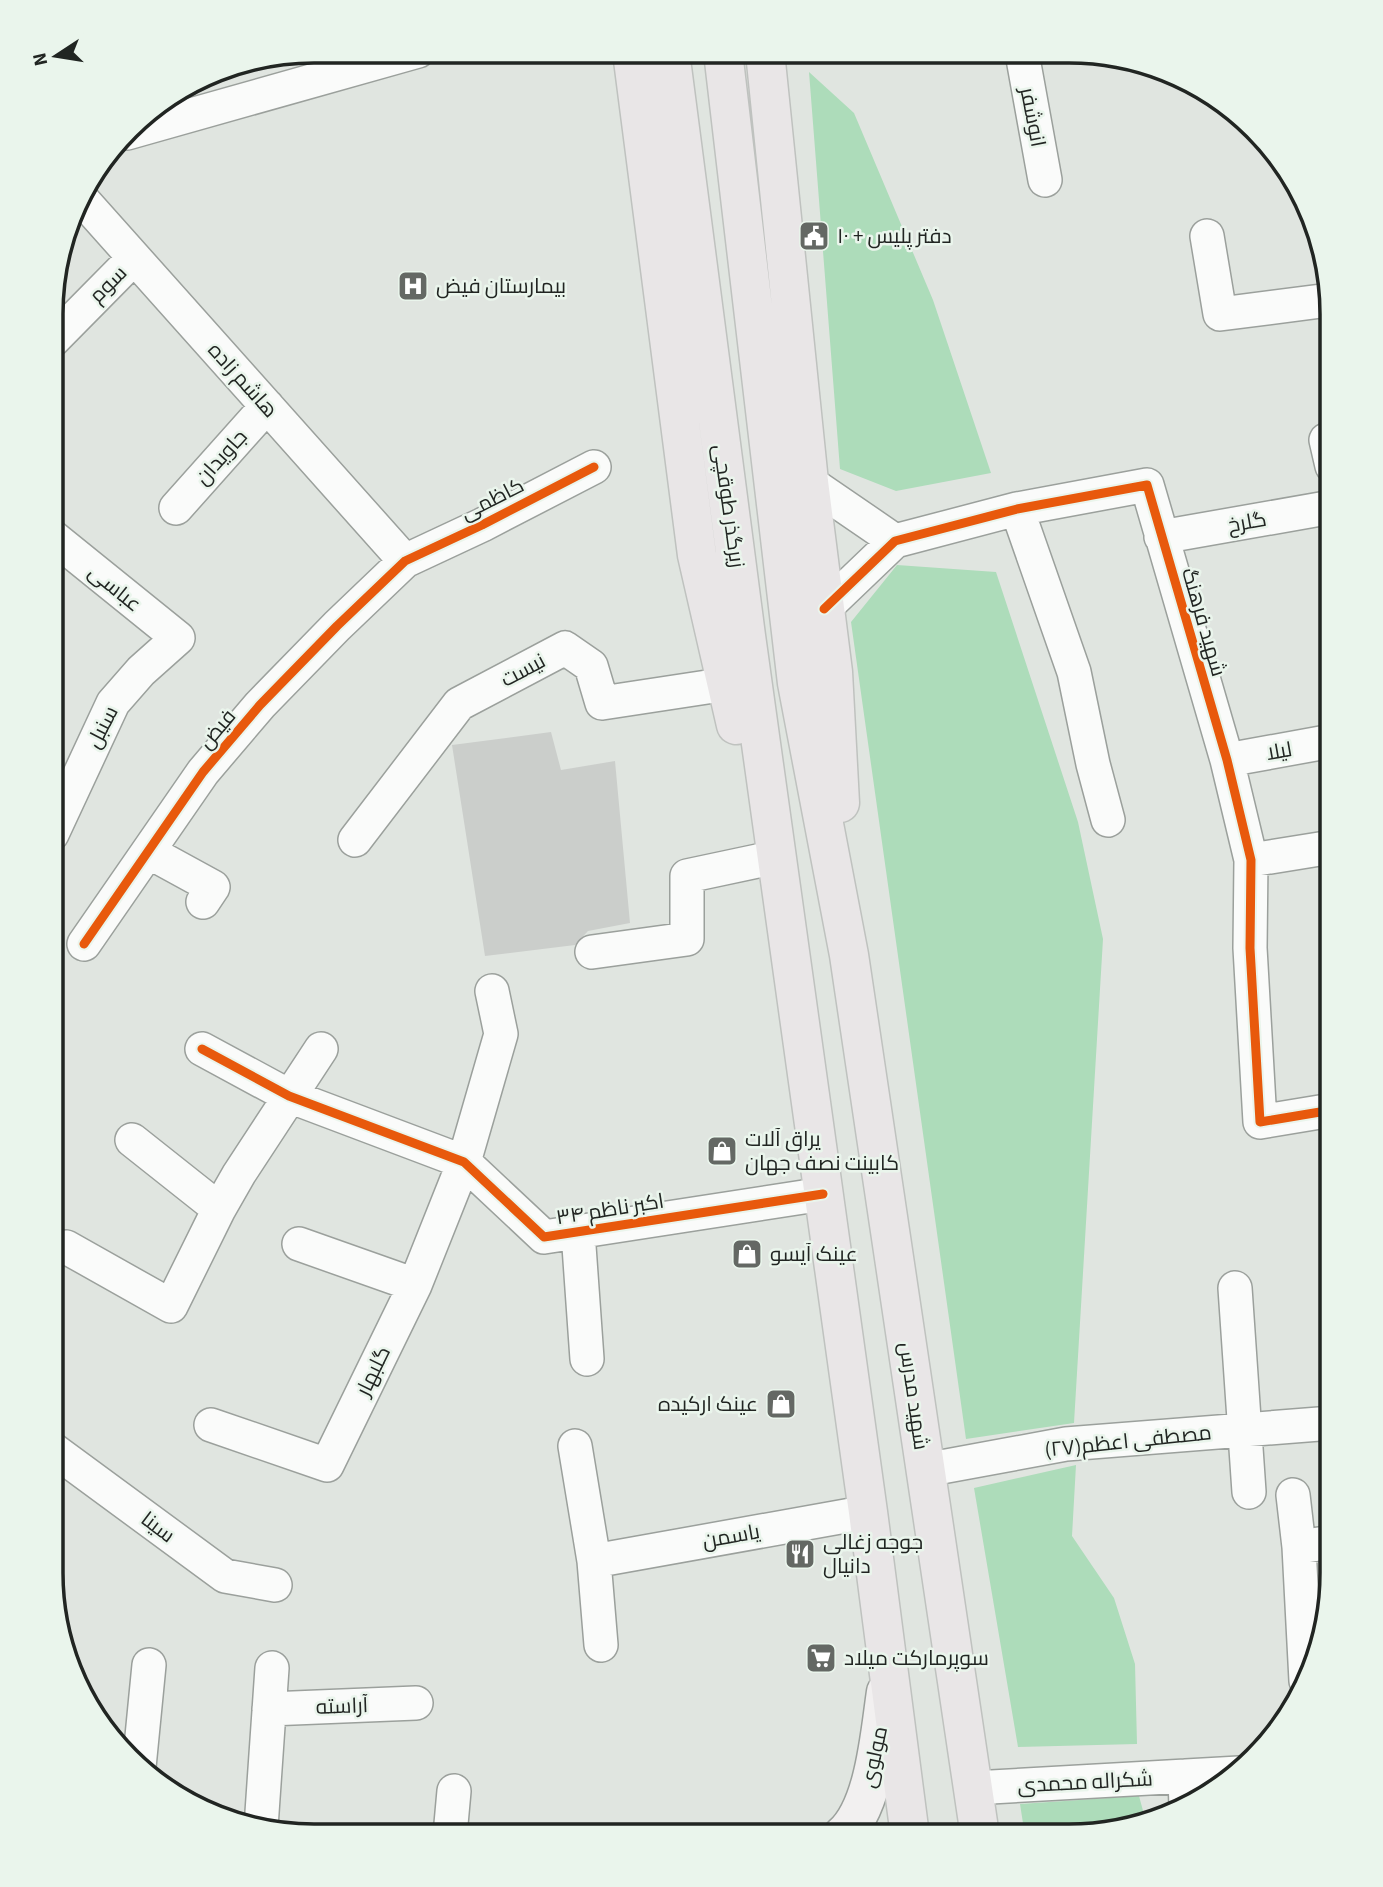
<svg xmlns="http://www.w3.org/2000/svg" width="1383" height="1887" font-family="'Source Sans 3',Cairo,sans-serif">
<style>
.green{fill:#addcba}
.building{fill:#cbcecb}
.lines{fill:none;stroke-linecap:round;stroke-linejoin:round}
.street-casing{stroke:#9ba09c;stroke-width:36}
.secondary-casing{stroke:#9ba09c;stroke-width:41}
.primary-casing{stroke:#bfc2bf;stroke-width:41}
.street{stroke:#fafbfa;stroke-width:33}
.secondary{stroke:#f2f0f0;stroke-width:38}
.primary{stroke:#e9e6e7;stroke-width:38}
.cycleway-casing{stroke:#eaf5ec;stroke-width:13}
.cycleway{stroke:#e8590c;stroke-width:9}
.labels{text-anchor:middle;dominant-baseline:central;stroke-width:5;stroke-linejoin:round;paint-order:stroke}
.street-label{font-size:21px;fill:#212522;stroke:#eaf5ec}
.poi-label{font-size:21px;fill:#212522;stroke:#eaf5ec;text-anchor:start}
.rim{fill:none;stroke:#212522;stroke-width:3.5}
</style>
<rect width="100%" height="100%" fill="#e0e5e0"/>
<path class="green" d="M809,72L854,113L933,300L991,473L896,491L840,469Z
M897,565L996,572L1078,822L1103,939L1074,1423L966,1439L851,622Z
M1076,1465L1072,1536L1114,1598L1135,1664L1137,1744L1018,1747L974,1488Z
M1139,1796L1145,1818L1069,1836H1025L1020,1804Z"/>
<path class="building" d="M551,732L561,770L615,761L630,923L588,931L575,945L485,956L452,745Z"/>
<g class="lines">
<g class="street-casing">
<path id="street" d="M1022,53L1045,180
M127,133L418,51
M81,198L405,561
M1207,236L1220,314L1329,300
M53,340L134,258
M1326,440L1332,466
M809,482L895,541
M176,508L267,406
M1017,509L1074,672L1093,764L1108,820
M1161,537L1332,507
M824,609L895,541L1017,509L1147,485L1227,760L1251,860L1250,948L1260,1122L1332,1110
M1227,760L1332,741
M52,834L113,703L141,671L178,638L53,537
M355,840L459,704L565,648L591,666L602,703L727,684
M149,852L213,887L203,902
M1251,860L1332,847
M84,944L203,772L260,705L337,626L405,561L482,525L594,467
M592,952L687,939V876L767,859
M202,1049L289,1096L464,1162L544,1237L823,1194
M132,1140L219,1209
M578,1232L587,1359
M299,1244L415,1285
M66,1247L171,1306L219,1209L239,1174L321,1049
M1235,1288L1249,1492
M211,1425L327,1465L415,1285L464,1162L501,1034L492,991
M575,1446L594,1561L601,1645
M51,1448L225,1576L275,1585
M925,1470L1066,1444L1332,1423
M1293,1495L1299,1547L1306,1681
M1299,1547L1332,1542
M594,1561L868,1512
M269,1709L416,1703
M139,1767L149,1665
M1185,1776L1186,1808
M973,1788L1239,1773
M261,1827L272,1668
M450,1835L454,1791"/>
</g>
<g class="secondary-casing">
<path id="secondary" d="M842,1836C875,1808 880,1732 886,1692"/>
</g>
<g class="primary-casing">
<path id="primary" d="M632,52L697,555L736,725
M670,52L746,636L868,1512L910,1836
M723,52L797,683L849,955L980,1836
M765,52L809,482L833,672L840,803"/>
</g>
<use href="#street" class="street"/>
<use href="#secondary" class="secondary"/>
<use href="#primary" class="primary"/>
<g class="cycleway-casing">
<path id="cycleway" d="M824,609L895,541L1017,509L1147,485L1227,760L1251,860L1250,948L1260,1122L1332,1110
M84,944L203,772L260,705L337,626L405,561L482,525L594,467
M202,1049L289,1096L464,1162L544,1237L823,1194"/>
</g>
<use href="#cycleway" class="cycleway"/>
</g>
<defs>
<g id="civic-square" transform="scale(1.575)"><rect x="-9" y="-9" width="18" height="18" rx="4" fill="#646864" stroke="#eaf5ec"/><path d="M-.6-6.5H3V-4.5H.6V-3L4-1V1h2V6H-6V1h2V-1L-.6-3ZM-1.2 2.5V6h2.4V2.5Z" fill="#fff"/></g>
<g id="hospital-square" transform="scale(1.575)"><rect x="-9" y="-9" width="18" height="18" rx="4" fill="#646864" stroke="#eaf5ec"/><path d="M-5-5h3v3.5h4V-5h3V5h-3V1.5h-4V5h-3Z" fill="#fff"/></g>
<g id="shop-square" transform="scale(1.575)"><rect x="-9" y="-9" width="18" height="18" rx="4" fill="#646864" stroke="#eaf5ec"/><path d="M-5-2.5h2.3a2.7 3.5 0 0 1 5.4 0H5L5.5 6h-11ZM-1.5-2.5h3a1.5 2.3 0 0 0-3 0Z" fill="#fff"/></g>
<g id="restaurant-square" transform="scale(1.575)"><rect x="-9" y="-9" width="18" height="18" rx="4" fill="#646864" stroke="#eaf5ec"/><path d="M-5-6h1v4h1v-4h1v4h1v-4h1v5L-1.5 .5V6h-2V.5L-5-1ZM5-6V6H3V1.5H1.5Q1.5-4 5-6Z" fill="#fff"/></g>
<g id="supermarket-square" transform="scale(1.575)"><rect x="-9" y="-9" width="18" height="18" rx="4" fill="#646864" stroke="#eaf5ec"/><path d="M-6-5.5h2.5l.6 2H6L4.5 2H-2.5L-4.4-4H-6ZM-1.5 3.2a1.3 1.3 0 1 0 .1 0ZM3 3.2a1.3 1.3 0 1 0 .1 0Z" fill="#fff"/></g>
</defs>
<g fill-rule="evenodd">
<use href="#civic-square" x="814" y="236"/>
<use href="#hospital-square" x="413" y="286"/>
<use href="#shop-square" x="722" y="1151"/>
<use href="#shop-square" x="747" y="1254"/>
<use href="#shop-square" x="781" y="1404"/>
<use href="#restaurant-square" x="800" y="1554"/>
<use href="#supermarket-square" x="821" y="1658"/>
</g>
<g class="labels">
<g class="street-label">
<text transform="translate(1033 117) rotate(79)">انوشفر</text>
<text transform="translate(108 284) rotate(-45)">سوم</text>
<text transform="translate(243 380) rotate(48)">هاشم زاده</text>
<text transform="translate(221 457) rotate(-48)">جاویدان</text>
<text transform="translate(492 499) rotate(-27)">کاظمی</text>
<text transform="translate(729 506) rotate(82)">زیرگذر طوقچی</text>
<text transform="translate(1247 522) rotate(-10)">گلرخ</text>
<text transform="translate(115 588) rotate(39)">عباسی</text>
<text transform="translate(1204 622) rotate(74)">شهید فرهنگ</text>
<text transform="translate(523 670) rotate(-28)">نیست</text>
<text transform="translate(102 727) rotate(-63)">سنبل</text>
<text transform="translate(217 729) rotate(-50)">فیض</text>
<text transform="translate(1279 751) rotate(-10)">لیلا</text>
<text transform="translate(610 1209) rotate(-9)">۳۴ اکبر ناظم</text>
<text transform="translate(373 1371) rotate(-64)">گلبهار</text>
<text transform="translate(914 1396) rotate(82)">شهید مدرس</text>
<text transform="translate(1128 1441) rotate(-6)">مصطفی اعظم(۲۷)</text>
<text transform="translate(158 1527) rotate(37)">سینا</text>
<text transform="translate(731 1536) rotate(-10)">یاسمن</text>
<text transform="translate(342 1706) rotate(-2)">آراسته</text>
<text transform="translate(874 1757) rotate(-78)">مولوی</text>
<text transform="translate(1085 1782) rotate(-3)">شکراله محمدی</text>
</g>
<g class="poi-label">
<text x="837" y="236">دفتر پلیس + ۱۰</text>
<text x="436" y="286">بیمارستان فیض</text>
<text x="745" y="1139">یراق آلات<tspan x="745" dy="24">کابینت نصف جهان</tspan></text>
<text x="770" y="1254">عینک آیسو</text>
<text x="758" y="1404" text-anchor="end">عینک ارکیده</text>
<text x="823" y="1542">جوجه زغالی<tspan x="823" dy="24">دانیال</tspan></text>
<text x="844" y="1658">سوپرمارکت میلاد</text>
</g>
</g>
<path d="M0 0H1383V1887H0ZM314 63H1069A251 251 0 0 1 1320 314V1573A251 251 0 0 1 1069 1824H314A251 251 0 0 1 63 1573V314A251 251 0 0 1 314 63Z" fill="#eaf5ec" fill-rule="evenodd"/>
<path class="rim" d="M314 63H1069A251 251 0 0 1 1320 314V1573A251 251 0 0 1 1069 1824H314A251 251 0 0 1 63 1573V314A251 251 0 0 1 314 63Z"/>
<g transform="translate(56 56) rotate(258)" stroke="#eaf5ec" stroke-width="5" paint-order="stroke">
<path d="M0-5L12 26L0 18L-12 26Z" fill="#212522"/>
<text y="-10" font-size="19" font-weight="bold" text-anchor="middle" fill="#212522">N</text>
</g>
</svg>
